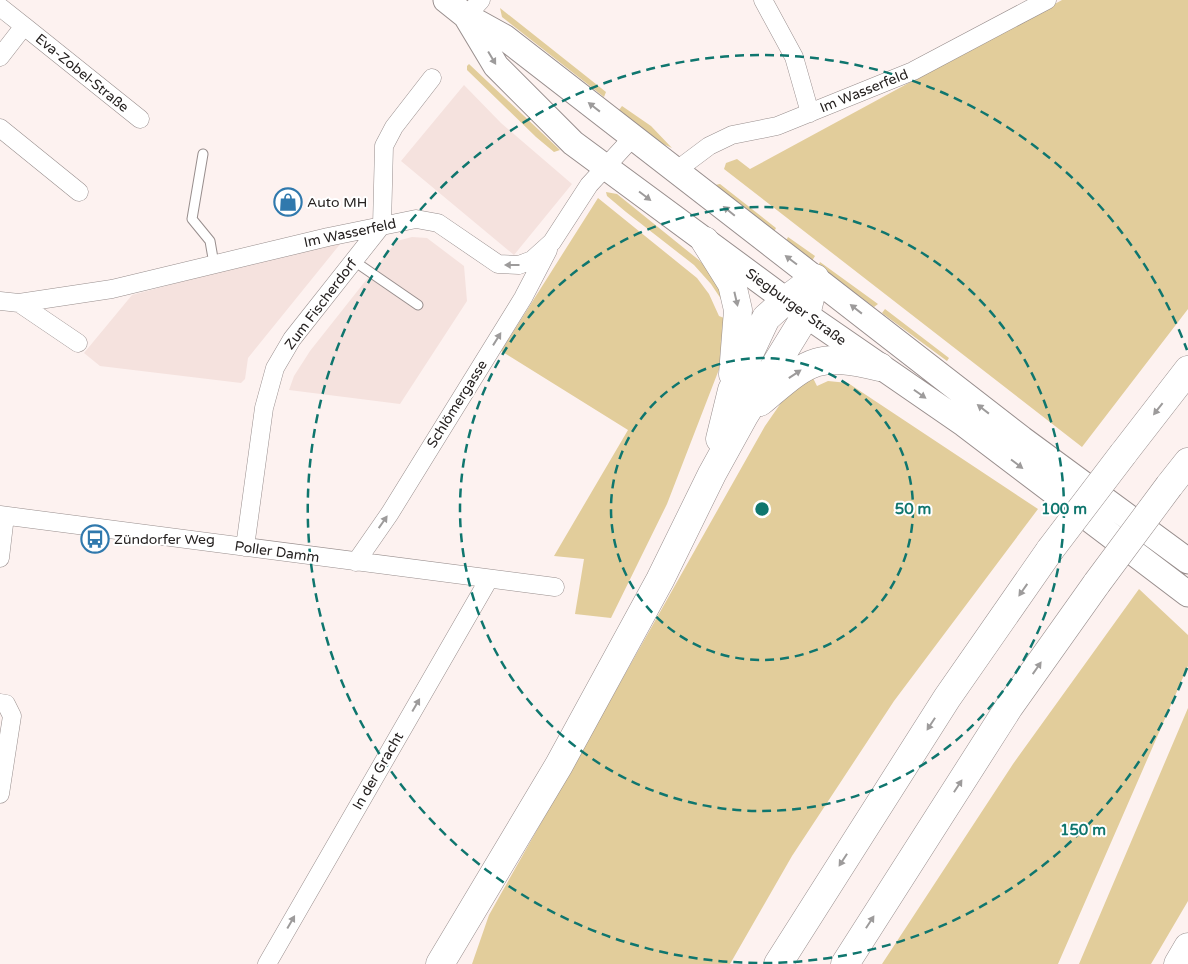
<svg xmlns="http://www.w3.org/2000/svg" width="1188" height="964" font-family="'Varela Round',sans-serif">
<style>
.built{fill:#f5e2de}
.green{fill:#e2cd9b}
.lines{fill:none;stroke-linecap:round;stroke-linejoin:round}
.lane-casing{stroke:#988e8d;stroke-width:11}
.street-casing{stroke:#988e8d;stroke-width:19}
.secondary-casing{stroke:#988e8d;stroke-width:27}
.highway-casing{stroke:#988e8d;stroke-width:29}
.lane{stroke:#fff;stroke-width:9}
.street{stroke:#fff;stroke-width:18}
.secondary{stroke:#fff;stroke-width:25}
.highway{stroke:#fff;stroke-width:28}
.highway-bridge-casing{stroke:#988e8d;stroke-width:29;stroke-linecap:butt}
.highway-bridge{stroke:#fff;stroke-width:28}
.oneway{fill:#9d9b9b}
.ring{fill:none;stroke:#0f766e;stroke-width:2.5;stroke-dasharray:9 6}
.labels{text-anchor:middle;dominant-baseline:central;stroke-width:4;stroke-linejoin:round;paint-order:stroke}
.street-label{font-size:14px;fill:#252120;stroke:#fff}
.poi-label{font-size:14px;fill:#252120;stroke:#fff;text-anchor:start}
.centre{fill:#0f766e;stroke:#fff;stroke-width:2.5}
.ring-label{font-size:15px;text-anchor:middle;font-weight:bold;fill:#0f766e;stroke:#fff;stroke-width:4;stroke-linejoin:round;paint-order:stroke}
</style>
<rect width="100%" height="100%" fill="#fdf2f0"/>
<path class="built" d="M464,85L501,123L572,184L514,255L401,161Z
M412,237L427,238L464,266L467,301L400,404L289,390L294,376L310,351L397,241Z
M345,238L248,358L245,379L241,383L100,366L84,353L132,295Z"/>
<path class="green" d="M1062,0H1188V309L1082,447L724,169L726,163L737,159L750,169Z
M500,8L606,92L604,97L502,17Z
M469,64L560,150L554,152L536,137L467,70V66Z
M622,106L651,126L672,148L661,143L619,110Z
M720,184L776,228L774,232L715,185Z
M606,192L617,194L700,261L717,279L725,305L711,284L694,265L626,212L607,196Z
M598,198L697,278L709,294L719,316L729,320L723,359L667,504L611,618L575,614L584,559L554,556L628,430L501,351Z
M788,237L815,256L812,261L786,241Z
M820,262L878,304L874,307L818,266Z
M885,309L949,358L947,361L882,313Z
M811,374L817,386L828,381L848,383L1038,509L894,701L792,856L730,964H472L489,915L765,426L792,387Z
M1139,589L1188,635V666L1058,964H882L1013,764Z
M1188,708V901L1151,964H1079Z"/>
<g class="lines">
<g class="lane-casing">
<path id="lane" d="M203,154L192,219L210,241L214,264
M354,261L418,305"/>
</g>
<g class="street-casing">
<path id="street" d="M763,0L794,57L810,113
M0,7L24,26
M466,16L481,0
M0,57L24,26L140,119
M0,128L79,192
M677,170L709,146L732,135L777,126L913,71L1047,0
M0,301L19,303L112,289L328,237L416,219L438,223L498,264L519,265L532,260L552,242L589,185L633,137
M19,303L78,343
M0,515L555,587
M245,547L264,408L275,368L292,339L382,225L384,146L394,127L432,78
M0,558L5,516
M356,562L390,513L523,298L548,250
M0,703L6,704L12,716L0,794
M267,964L489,579"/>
</g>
<g class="secondary-casing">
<path id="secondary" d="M446,0L466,16L504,37L1022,439L1188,561
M466,16L496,66L573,143L806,315L964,424L1188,594"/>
</g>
<g class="highway-casing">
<path id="highway" d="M705,241L732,284L738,310L733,374
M760,402C810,360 815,352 880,367
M720,439L732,390L766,318L786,300L815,278
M1123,454L1188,370
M1169,486L1188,462
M440,964L559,765L660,580L712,474L744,416L806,315L815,278
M778,964L947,698L1050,550
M845,964L1009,707L1097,583
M1178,964L1188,947"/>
</g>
<use href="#lane" class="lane"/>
<use href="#street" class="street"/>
<use href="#secondary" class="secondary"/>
<use href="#highway" class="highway"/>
<g class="highway-bridge-casing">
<path id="highway-bridge" d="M1050,550L1123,454
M1097,583L1169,486"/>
</g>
<use href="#highway-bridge" class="highway-bridge"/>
</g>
<defs><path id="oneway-solid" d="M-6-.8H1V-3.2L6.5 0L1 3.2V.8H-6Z" transform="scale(1.25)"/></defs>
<g class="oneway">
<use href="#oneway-solid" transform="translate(492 58) rotate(59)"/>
<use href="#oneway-solid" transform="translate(594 107) rotate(-142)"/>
<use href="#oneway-solid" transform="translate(645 196) rotate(37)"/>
<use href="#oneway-solid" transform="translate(729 211) rotate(-141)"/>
<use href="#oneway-solid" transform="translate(791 260) rotate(-143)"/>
<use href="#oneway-solid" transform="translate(512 265) rotate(-180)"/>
<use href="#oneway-solid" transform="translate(736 299) rotate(77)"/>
<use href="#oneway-solid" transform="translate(856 309) rotate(-142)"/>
<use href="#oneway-solid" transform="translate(497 339) rotate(-58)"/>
<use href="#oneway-solid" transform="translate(795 374) rotate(-34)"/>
<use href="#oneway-solid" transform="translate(920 394) rotate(35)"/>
<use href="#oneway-solid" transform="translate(983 409) rotate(-142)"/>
<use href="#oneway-solid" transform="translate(1158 409) rotate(128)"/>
<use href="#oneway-solid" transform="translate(1017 464) rotate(37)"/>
<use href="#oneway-solid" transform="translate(383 522) rotate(-55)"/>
<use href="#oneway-solid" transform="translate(1023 590) rotate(125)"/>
<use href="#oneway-solid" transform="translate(1037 668) rotate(-55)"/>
<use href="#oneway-solid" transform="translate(416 705) rotate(-60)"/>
<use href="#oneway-solid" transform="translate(931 724) rotate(123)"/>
<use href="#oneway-solid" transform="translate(958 786) rotate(-57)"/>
<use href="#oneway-solid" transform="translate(843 860) rotate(123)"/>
<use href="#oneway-solid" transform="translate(291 922) rotate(-60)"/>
<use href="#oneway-solid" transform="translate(870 922) rotate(-57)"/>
</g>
<g class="ring">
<circle cx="762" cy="509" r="151"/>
<circle cx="762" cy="509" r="302"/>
<path d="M1187 668A454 454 0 1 1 1187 350"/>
</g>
<defs>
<g id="shop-ring" transform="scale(1.4375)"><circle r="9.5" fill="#fff" stroke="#3079ad" stroke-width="1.5"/><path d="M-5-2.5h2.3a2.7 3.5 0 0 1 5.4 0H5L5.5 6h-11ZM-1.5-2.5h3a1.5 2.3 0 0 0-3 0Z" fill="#3079ad"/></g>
<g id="bus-ring" transform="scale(1.4375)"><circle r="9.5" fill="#fff" stroke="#3079ad" stroke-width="1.5"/><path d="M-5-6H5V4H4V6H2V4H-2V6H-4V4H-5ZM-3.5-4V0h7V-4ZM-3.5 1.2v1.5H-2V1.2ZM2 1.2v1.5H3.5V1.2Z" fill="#3079ad"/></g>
</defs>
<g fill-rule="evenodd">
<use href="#shop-ring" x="288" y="202"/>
<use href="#bus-ring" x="95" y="539"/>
</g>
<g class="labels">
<g class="street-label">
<text transform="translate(82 73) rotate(39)">Eva-Zobel-Straße</text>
<text transform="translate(864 91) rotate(-22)">Im Wasserfeld</text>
<text transform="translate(350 233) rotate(-12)">Im Wasserfeld</text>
<text transform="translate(321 304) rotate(-53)">Zum Fischerdorf</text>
<text transform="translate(796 307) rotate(36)">Siegburger Straße</text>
<text transform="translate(457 404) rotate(-58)">Schlömergasse</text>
<text transform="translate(277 552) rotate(8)">Poller Damm</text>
<text transform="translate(378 771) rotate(-60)">In der Gracht</text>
</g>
<g class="poi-label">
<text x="307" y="202">Auto MH</text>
<text x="114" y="539">Zündorfer Weg</text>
</g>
</g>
<circle cx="762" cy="509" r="8" class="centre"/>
<g class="ring-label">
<text x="913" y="514">50 m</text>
<text x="1064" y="514">100 m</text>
<text x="1083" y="835">150 m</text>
</g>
</svg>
